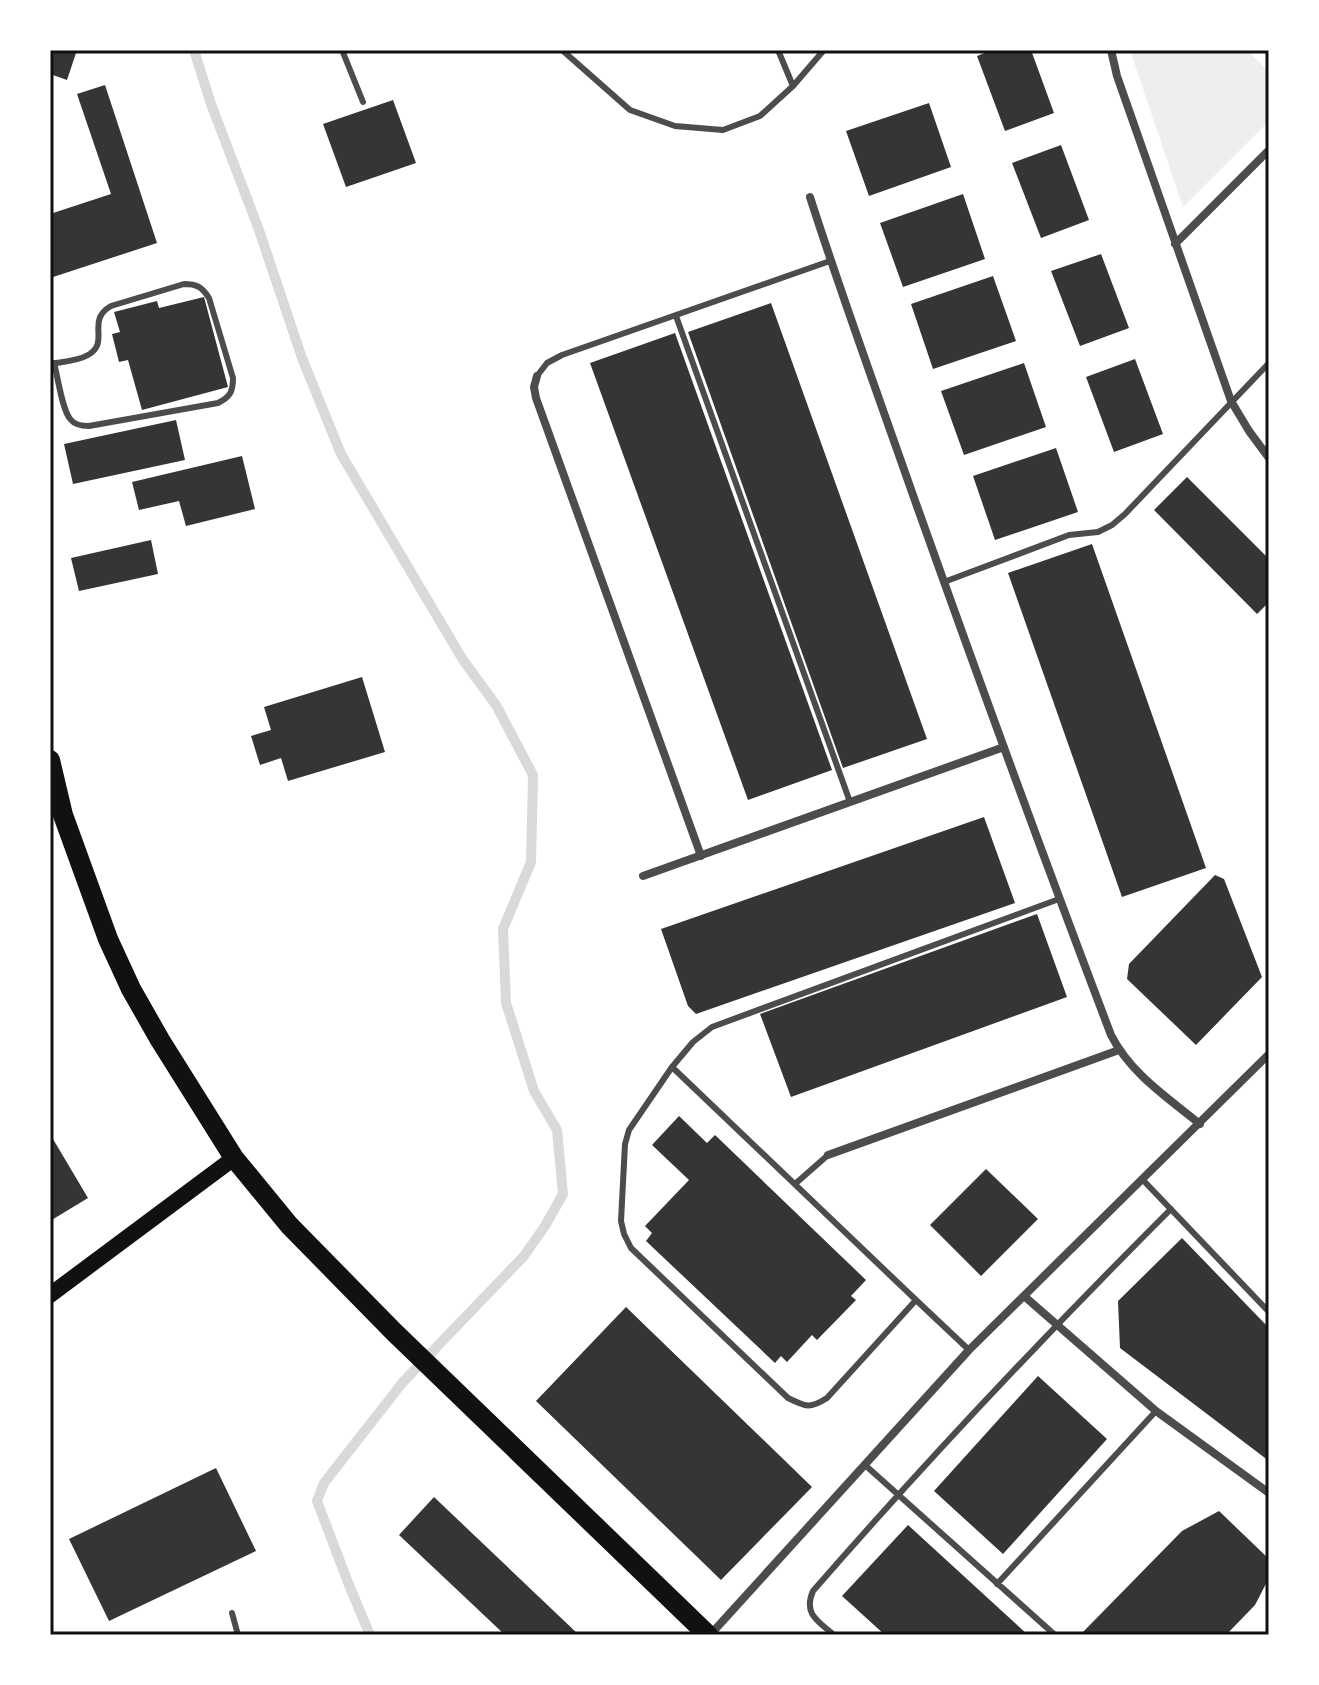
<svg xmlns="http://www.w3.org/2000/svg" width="1319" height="1685" font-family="'Roboto Condensed',sans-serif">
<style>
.green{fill:#eee}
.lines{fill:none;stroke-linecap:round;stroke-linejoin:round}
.stream{stroke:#d9d9d9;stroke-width:10}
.building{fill:#353535}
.service{stroke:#4c4c4c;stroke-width:6}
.minor{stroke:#4c4c4c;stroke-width:8}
.secondary{stroke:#111;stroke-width:16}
.primary{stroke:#111;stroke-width:20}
.neatline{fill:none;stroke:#111;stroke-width:3}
</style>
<rect width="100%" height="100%" fill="#fff"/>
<path class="green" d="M1130,50H1247L1269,72V121L1183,207Z"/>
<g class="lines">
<path class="stream" d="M194,50L211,104L259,230L302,358L341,454L463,660L496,705L533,775L531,862L503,929L506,1003L534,1091L557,1130L563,1194L545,1226L524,1256L403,1382L324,1483L317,1501L349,1585L370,1635"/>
</g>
<path class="building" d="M50,50H77L67,80L50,74Z
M992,50H1031L1054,113L1005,131L977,56Z
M105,85L157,243L50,278V214L111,194L77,94Z
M393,100L416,163L346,187L323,124Z
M929,103L951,167L869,196L846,131Z
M1061,145L1089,220L1041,238L1012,163Z
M963,194L985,259L903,287L880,223Z
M1101,254L1129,328L1080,346L1051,271Z
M993,276L1016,341L933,369L911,304Z
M204,297L228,387L142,410L128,360L119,362L112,334L120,332L114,312L157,301L159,308Z
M771,303L927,739L843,768L688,332Z
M675,333L832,770L748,800L590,363Z
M1135,359L1163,434L1114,452L1086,377Z
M1024,363L1046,427L964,455L941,391Z
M176,420L185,460L73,484L64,444Z
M1056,448L1078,512L995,540L973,476Z
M242,456L255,509L186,526L179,501L139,510L132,482Z
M1187,477L1269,559V602L1257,614L1154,510Z
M151,540L158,574L79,591L71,558Z
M1092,544L1206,868L1122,897L1008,573Z
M362,677L385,752L288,781L281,758L260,765L251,736L271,730L264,707Z
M984,817L1015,903L696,1014L688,1006L661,929Z
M1215,875L1224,879L1262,977L1196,1045L1127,979L1129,964Z
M1037,914L1067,997L791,1097L760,1014Z
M679,1116L707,1143L715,1135L866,1280L851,1296L856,1300L817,1340L812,1335L787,1362L781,1356L775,1363L646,1241L652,1233L645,1226L689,1180L652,1145Z
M50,1134L88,1198L50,1221Z
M986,1169L1038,1219L981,1276L930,1225Z
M1182,1238L1269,1328V1461L1120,1348L1118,1301Z
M626,1307L812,1487L721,1580L536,1401Z
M1038,1376L1107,1439L1003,1554L934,1491Z
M216,1468L256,1551L109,1621L69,1539Z
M434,1497L579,1635H505L399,1535Z
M1219,1511L1269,1559V1578L1255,1605L1226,1635H1086L1083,1632L1182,1531Z
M908,1525L1028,1635H885L842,1596Z"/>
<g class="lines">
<path class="service" d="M342,50L363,102
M562,50L630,110L675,126L723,130L760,116L793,86L824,50
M778,50L793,86
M676,316L850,802
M50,364C62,362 78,361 88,355C111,342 85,321 111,306L184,284C197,284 202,287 209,298L233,378C233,392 230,397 218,403L89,426C83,426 75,425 71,420C62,411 58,377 54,363
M537,376L547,363L562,355L830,261
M944,582L1069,535L1098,532L1112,525L1125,514L1269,363
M672,1067L916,1300
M1142,1179L1269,1312
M795,1184L828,1155
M969,1350L916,1300L827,1398C810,1409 806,1407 788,1398L631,1248L624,1234L621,1221L625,1144L629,1130L672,1067L693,1042L712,1027L1059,899
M865,1465L1055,1635
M997,1584L1156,1411
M232,1613L238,1635
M834,1635C818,1621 803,1614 813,1591C928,1459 1047,1333 1171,1209"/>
<path class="minor" d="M1111,50L1117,76L1231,401L1249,431L1269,458
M1268,50L1269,51
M810,197C842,297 878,395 913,495C977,675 1043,856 1111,1035C1130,1073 1168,1098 1200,1124
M1175,244L1269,150
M537,376L534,387L536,398L701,856
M643,876L1004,747
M828,1155L1119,1050
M1024,1296L1156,1411L1269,1493
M710,1635L969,1350L1269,1054"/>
<path class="secondary" d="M50,1295L234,1158"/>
<path class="primary" d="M50,760L63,815L108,939L131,989L160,1040L234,1158L289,1225L394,1332L708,1635"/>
</g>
<rect width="1319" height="1685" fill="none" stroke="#ffffff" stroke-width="104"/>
<rect x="52" y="52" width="1215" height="1581" class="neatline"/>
</svg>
